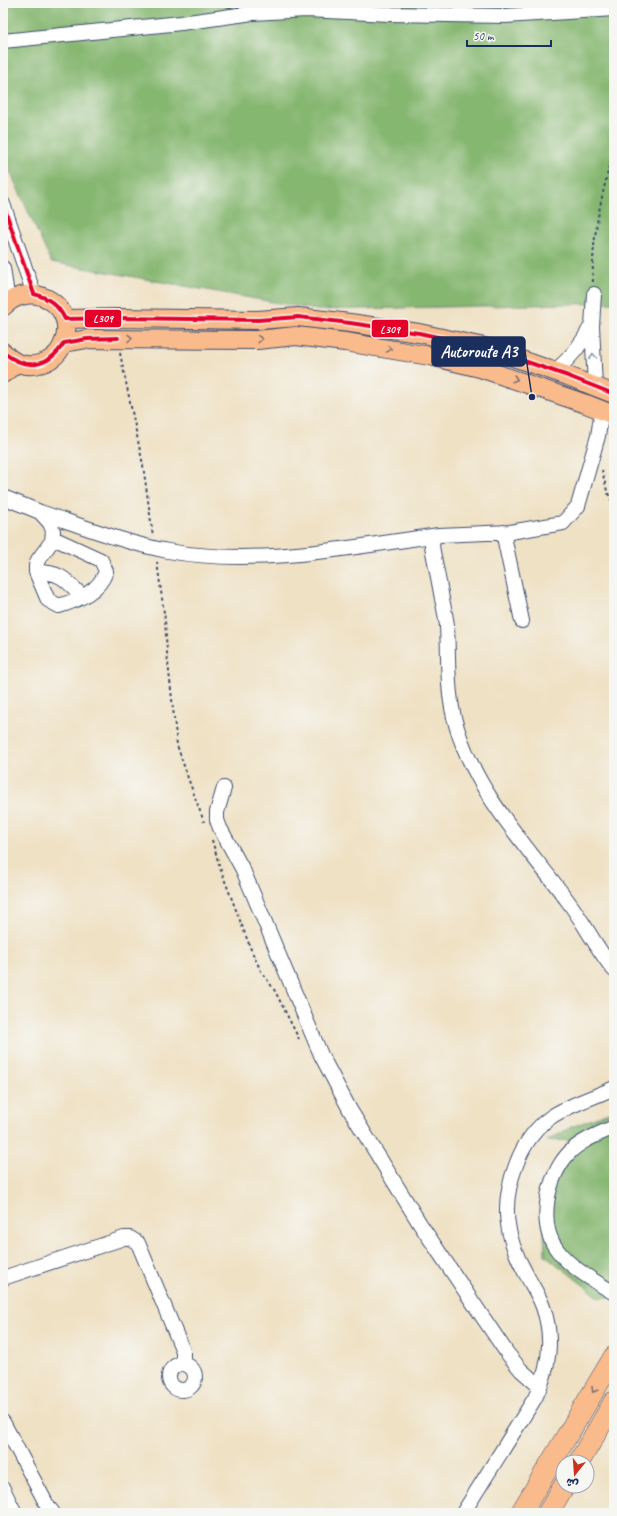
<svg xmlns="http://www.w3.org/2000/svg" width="617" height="1516" font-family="Caveat,'Playpen Sans Arabic',sans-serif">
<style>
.forest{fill:#86b771;stroke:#507368}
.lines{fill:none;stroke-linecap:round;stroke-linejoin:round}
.minor-casing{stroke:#3b4a6d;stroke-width:16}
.major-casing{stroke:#3b4a6d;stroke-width:20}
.highway-casing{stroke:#3b4a6d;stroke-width:22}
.path{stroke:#3b4a6d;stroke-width:2;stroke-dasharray:3 3;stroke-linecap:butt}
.minor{stroke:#fff;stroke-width:14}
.major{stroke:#fabb8c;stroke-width:18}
.highway{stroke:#fabb8c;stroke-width:21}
.bus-1-casing{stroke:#f6f6f2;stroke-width:7}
.bus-1{stroke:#e4002b;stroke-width:4}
.oneway{stroke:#7f6e73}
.oneway2{stroke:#8d97ae}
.leader{fill:none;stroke:#1b2f5e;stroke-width:1.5}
.callout-dot{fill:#1b2f5e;stroke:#f6f6f2;stroke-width:1.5}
.callout{fill:#1b2f5e;stroke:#1b2f5e;stroke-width:1.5}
.callout-label{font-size:17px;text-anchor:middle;font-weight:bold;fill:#fff}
.line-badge{stroke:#f6f6f2;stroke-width:1.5}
.badge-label{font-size:11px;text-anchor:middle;font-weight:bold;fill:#fff}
</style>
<rect width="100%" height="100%" fill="#f6f6f2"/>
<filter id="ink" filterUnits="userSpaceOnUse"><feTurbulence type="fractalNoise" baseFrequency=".025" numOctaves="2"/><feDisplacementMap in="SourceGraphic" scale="8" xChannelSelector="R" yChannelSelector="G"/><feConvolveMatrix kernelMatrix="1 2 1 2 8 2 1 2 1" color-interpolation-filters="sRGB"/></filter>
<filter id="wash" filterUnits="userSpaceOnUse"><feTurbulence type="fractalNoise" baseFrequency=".012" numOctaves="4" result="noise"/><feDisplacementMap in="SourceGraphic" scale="16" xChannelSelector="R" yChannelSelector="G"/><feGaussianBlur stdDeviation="0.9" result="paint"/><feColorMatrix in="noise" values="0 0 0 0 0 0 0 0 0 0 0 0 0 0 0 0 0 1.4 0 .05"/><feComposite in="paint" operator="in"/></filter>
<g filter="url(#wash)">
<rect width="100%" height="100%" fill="#efe1c4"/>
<path class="forest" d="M3,3H614V303L317,310L51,262L3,156Z
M614,1111V1296L600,1298L545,1255L542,1187L569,1140L547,1141L571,1127Z"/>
</g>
<g filter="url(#ink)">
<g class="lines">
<g class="minor-casing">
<path id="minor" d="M3,41L181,23L253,13L306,10L390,14L505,16L614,9
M3,204L34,294
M3,268L8,302
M594,294L592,326L595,386
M555,371C571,358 582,344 591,326
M602,410L598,436L578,506L563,523L510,532L439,535L433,538L432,546C435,563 439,581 442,599C444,608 446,617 447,626C449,660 446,694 457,728C477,794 526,845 567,900C584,922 596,948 614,970
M3,497L40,512L50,523L53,531L52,541L38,560L36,566V572L48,600L59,606C78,600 100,591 106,571L101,560L53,538
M40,512C82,526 125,543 168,551C257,567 351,547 439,535
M503,532L522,621
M36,572C61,572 65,579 82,596
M224,788L217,812V820L220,828L243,870L321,1055L350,1110L420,1224L507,1353L521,1370L540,1387
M614,1127C599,1134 580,1141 569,1153C547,1176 537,1225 558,1251C572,1269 595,1281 614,1293
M3,1278L124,1238H130L138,1243L183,1351V1364
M169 1377a13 13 0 1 1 26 0a13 13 0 1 1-26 0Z
M3,1422L47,1505L53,1513
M3,1489L15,1513
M463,1513L535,1398C549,1370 554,1338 543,1307C539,1295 531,1284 525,1272C505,1236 501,1204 516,1165C523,1146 534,1129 551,1117C570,1104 593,1098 614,1088"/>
</g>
<g class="major-casing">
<path id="major" d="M3,307C32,276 81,308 62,346C58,355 49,362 39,364C25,368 12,362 3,352
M65,319L119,318L258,320L298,317L350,323L419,333L484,347L568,376L614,394
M64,343L87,339L257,340L296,336L345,342L430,356L480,368L586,404L614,415
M3,374L17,363"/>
</g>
<g class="highway-casing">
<path id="highway" d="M579,1462L614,1402
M521,1513L614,1357
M548,1513L564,1486"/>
</g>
<path class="path" d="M593,282C591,235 603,192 614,147
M120,353L143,465L153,536
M602,470L607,491L614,506
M157,562L165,620L167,653L177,745L188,778L204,822
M212,840L220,868L252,952L261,971L275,991L299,1039"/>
<use href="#minor" class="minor"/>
<use href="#major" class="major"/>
<use href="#highway" class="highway"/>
<g class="bus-1-casing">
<path id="bus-1" d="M3,204L34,294C49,298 58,305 65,319L119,318L258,320L298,317L350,323L419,333L484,347L568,376L614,394
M3,352C26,371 48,368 64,343L87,339L118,338"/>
</g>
<use href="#bus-1" class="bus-1"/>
</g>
<defs><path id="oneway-chevron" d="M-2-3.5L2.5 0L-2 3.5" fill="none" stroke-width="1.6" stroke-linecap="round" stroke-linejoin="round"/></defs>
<g class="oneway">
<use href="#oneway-chevron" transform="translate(130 338) rotate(1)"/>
<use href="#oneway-chevron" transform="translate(260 339) rotate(-4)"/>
<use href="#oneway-chevron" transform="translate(389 349) rotate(9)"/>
<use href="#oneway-chevron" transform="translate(515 379) rotate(18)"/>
<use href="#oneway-chevron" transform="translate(594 1390) rotate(121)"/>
</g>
<use class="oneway2" href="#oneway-chevron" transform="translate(593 356) rotate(-93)"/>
</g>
<path class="leader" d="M532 397L525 351"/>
<circle class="callout-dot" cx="532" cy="397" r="4"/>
<rect class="callout" x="432" y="337" width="93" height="29" rx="4"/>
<g class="callout-label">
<text x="479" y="357">Autoroute A3</text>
</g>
<g class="line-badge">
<rect x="84" y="309" width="38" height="19" rx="4" fill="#e4002b"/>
<rect x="371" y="319" width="38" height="19" rx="4" fill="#e4002b"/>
</g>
<g class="badge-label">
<text x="103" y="322">L309</text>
<text x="390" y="333">L309</text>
</g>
<rect width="617" height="1516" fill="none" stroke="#f6f6f2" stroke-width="16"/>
<g transform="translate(575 1474) rotate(197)"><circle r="19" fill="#f6f6f2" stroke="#9ea6b7"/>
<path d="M0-3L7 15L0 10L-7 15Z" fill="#c8321e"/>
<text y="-6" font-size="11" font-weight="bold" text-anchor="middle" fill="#1b2f5e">ش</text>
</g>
<path d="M467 40v6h84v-6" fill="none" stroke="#1b2f5e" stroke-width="2"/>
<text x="473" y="40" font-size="12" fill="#1b2f5e" stroke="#f6f6f2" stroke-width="3" paint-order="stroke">50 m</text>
</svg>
